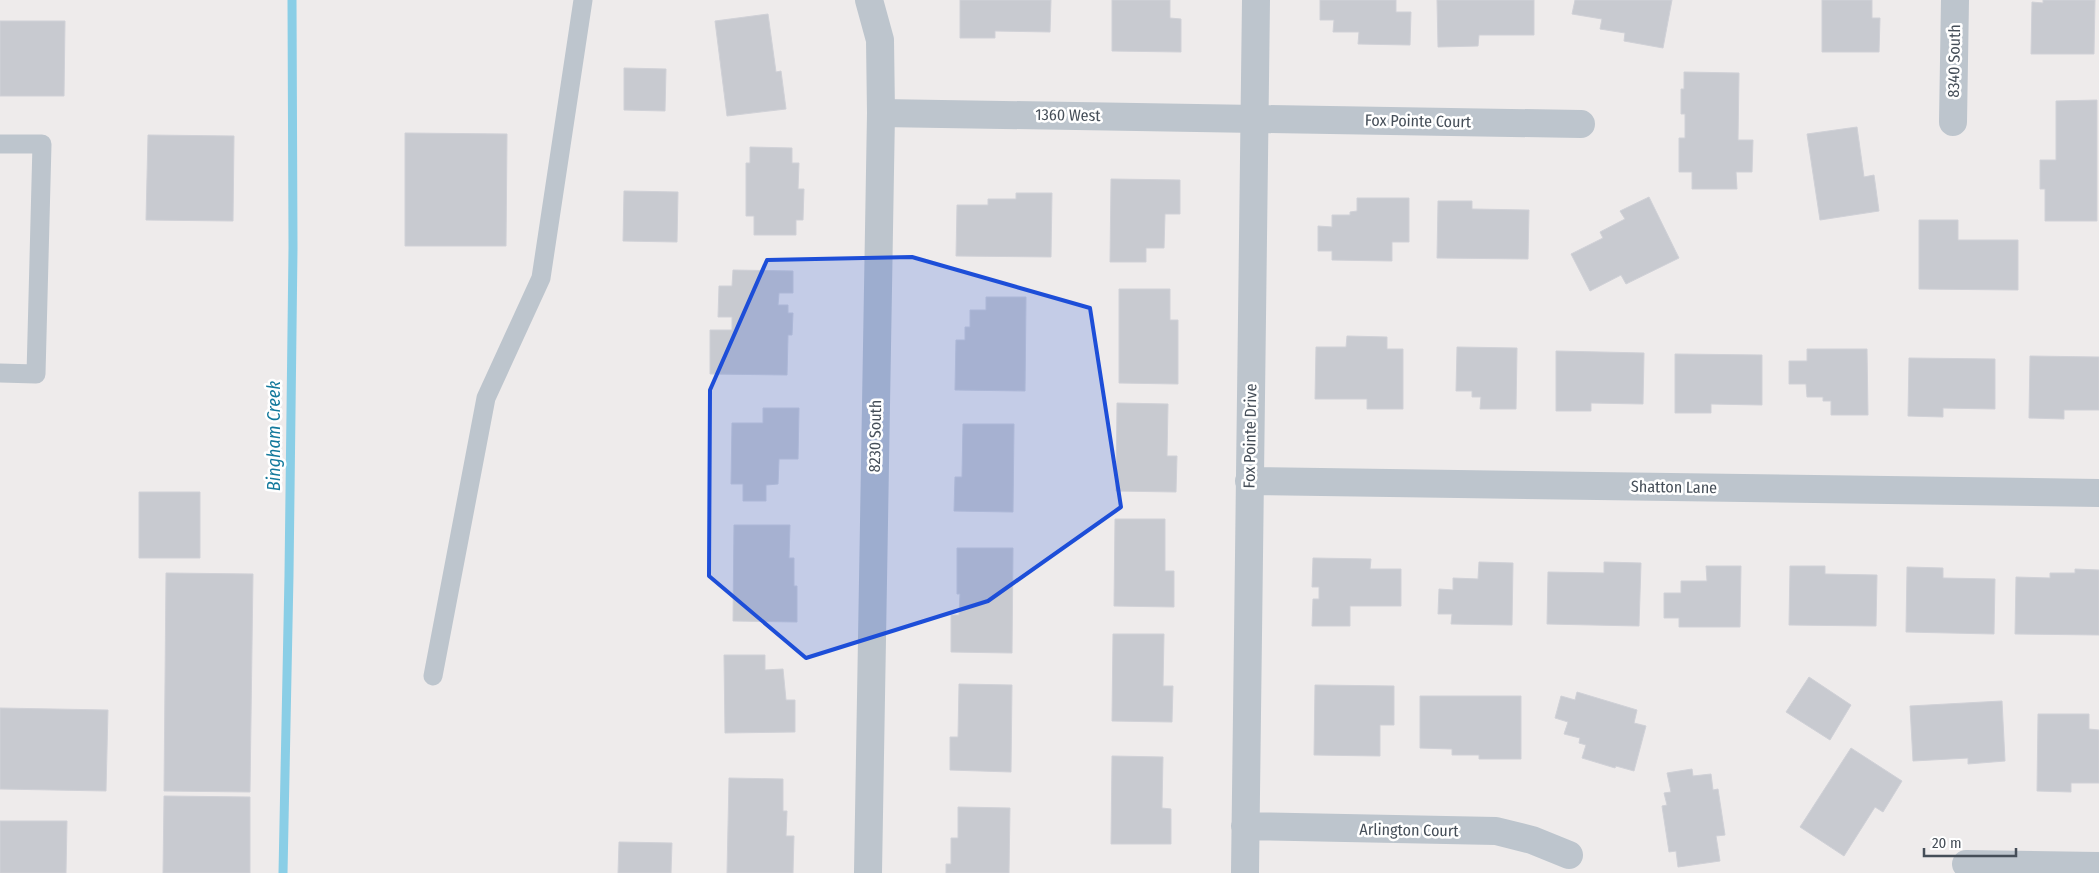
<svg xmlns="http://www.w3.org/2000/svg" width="2099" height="873" font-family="'Fira Sans Condensed',sans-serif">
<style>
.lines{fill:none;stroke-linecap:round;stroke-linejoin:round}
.stream{stroke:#8acee6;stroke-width:9}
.building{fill:#c8cad0;stroke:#d0d1d7}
.lane{stroke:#bdc5cd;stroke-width:19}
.street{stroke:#bdc5cd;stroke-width:28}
.marked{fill:#1d4ed8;fill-opacity:0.2;stroke:#1d4ed8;stroke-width:4;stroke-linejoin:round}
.labels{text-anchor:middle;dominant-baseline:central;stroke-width:5;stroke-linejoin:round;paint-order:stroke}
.street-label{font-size:16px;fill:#454e58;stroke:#fff}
.water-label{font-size:18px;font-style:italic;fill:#13799c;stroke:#fff}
</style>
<rect width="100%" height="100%" fill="#eeebeb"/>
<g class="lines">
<path class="stream" d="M283,873L289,575L293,248L292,0"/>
</g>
<path class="building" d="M960,0H1051L1050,32L995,31V38H960Z
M1112,0H1170V18L1181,19V52L1112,51Z
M1320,0H1396V12H1411L1410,45L1358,44L1359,32H1333L1334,20H1320Z
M1437,0H1534V35H1479L1478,46L1438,47Z
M1575,0H1672L1663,48L1624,41L1625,33L1600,29L1602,19L1572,14Z
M1822,0H1872V18H1880L1879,52H1822Z
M2043,0H2095L2094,54H2031L2032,2L2043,3Z
M768,14L776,72L781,71L786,109L727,116L715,21Z
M0,21H65L64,96H0Z
M624,68L666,69L665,111L624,110Z
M1684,72L1739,73L1738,140H1753L1752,172H1736L1737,189H1692V172H1679V138H1685V114H1681V89H1684Z
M2097,100V221H2045V189H2040V160H2056V101Z
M1857,127L1864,177L1874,175L1879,211L1820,220L1807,134Z
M405,133L507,134L506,246H405Z
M148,135L234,136L233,221L146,220Z
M750,147L792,148V163H799L798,189H804L803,220H796V235H754V216H746V163H750Z
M1111,179L1180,180V214H1165L1164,248H1146V262H1110Z
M624,191L678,192L677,242L623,241Z
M1016,193H1052L1051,257L956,256L957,205H988V199H1016Z
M1649,197L1679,258L1626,284L1621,275L1590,291L1571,254L1603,238L1600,232L1625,219L1620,211Z
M1357,198H1409V242H1392V261L1332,260V251H1318V226L1332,227V215H1350V212L1357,211Z
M1438,201H1472V209L1529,210L1528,259L1437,258Z
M1919,220H1958V240H2018V290L1919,289Z
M733,270L793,271V293H779L778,305H788V313H793L792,335H788L787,375L710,374V330H732V317H718L719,286H732Z
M1119,289H1170V320H1178V384L1119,383Z
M986,297H1026L1025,391L955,390L956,340H965V327H970V310H986Z
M1347,336L1387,337V349H1403V409H1367V399H1315L1316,347H1346Z
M1457,347L1517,348L1516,409H1480L1481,397H1472V391H1456Z
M1807,349H1867L1868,415H1831V401H1823V397H1807L1806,384H1789V361H1807Z
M1556,351L1644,353L1643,404L1591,403V411H1556Z
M1675,354L1762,355V405L1711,404V413H1675Z
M2030,356L2099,357V410H2064V419L2029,418Z
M1909,358L1995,359V409L1943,408V417L1908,416Z
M1117,403L1168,404L1167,456H1177L1176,492L1116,491Z
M763,408H799L798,459H779L778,484L766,485V501H743V484H731L732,423H763Z
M963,424H1014L1013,512L954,511L955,477H962Z
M139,492H200V558H139Z
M1115,519H1165V571H1174V607L1114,606Z
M734,525H790L789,558H794V586H797V622L733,621Z
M957,548H1013L1012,653L951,652V615H959L960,594H957Z
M1313,558L1371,559L1370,569H1401V606H1350V626H1312L1313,599H1319V587H1312Z
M1479,562L1513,563L1512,625L1451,624L1452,614H1438L1439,589L1453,590V578L1478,579Z
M1604,562L1641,563L1639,626L1547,624L1548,572L1604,573Z
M1706,566H1741L1740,627H1679V618H1664V593H1681V581H1707Z
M1790,566H1825V574L1877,575L1876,626L1789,625Z
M1907,567L1943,568V578L1995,579L1994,634L1906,632Z
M2075,569L2099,570V635L2015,634L2016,577L2050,578V573H2075Z
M166,573L253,574L250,792L164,791Z
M1113,634H1164L1163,686H1173L1172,722L1112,721Z
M724,655H765V670L783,669L786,700H795V732L725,733Z
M1809,677L1851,705L1830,740L1786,712Z
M959,684L1012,685L1011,772L950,770V737H958Z
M1315,685L1394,686V725H1380V756L1314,755Z
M1577,692L1637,710L1634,723L1646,726L1634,771L1616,766L1615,768L1582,758L1586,745L1579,743L1580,738L1564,734L1568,722L1555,718L1561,696L1575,700Z
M1420,696H1521V759H1479V755H1452V749L1420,748Z
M2002,701L2005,761L1968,764V758L1913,761L1910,706Z
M0,708L108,710L106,791L0,789Z
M2038,714H2089V729L2099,730V783H2071V792L2037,791Z
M1851,748L1902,781L1883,812L1875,807L1844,856L1800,827Z
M1112,756L1163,757L1162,808L1171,809V844H1111Z
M1692,769L1693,776L1711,774L1713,790L1718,789L1725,835L1716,836L1720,861L1678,867L1676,851L1669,852L1662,806L1667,805L1664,793L1671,792L1667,773Z
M729,778L783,779V811H787L786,836H794L793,873H727Z
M164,796L250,797V873H163Z
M958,807L1010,808L1009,873H946V864H951V838H958Z
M0,821H67L66,873H0Z
M619,842L672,843L671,873H618Z"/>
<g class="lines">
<path class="lane" d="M0,144H42L36,374L0,373
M433,676L486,398L541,278L583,0"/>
<path class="street" d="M881,113L1581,124
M1953,122L1955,0
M1249,481L2099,493
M1245,826L1496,831L1532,840L1569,855
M1966,864L2099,866
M868,873L881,113L880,40L869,0
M1245,873L1256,0"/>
</g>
<path class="marked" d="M912,257L1090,308L1121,507L988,601L806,658L709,576L710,390L767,260Z"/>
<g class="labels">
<g class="street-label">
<text transform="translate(1954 61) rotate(-89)">8340 South</text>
<text transform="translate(1068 115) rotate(1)">1360 West</text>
<text transform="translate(1418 121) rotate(1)">Fox Pointe Court</text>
<text transform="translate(875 436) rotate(-89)">8230 South</text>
<text transform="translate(1250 436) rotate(-89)">Fox Pointe Drive</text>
<text transform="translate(1674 487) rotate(1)">Shatton Lane</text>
<text transform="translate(1409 830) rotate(1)">Arlington Court</text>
</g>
<g class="water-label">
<text transform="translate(274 436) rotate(-90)">Bingham Creek</text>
</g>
</g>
<path d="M1924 848v8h92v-8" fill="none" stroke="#454e58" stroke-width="2.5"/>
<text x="1932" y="848" font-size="15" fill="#454e58" stroke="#ffffff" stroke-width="4" paint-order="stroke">20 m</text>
</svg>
